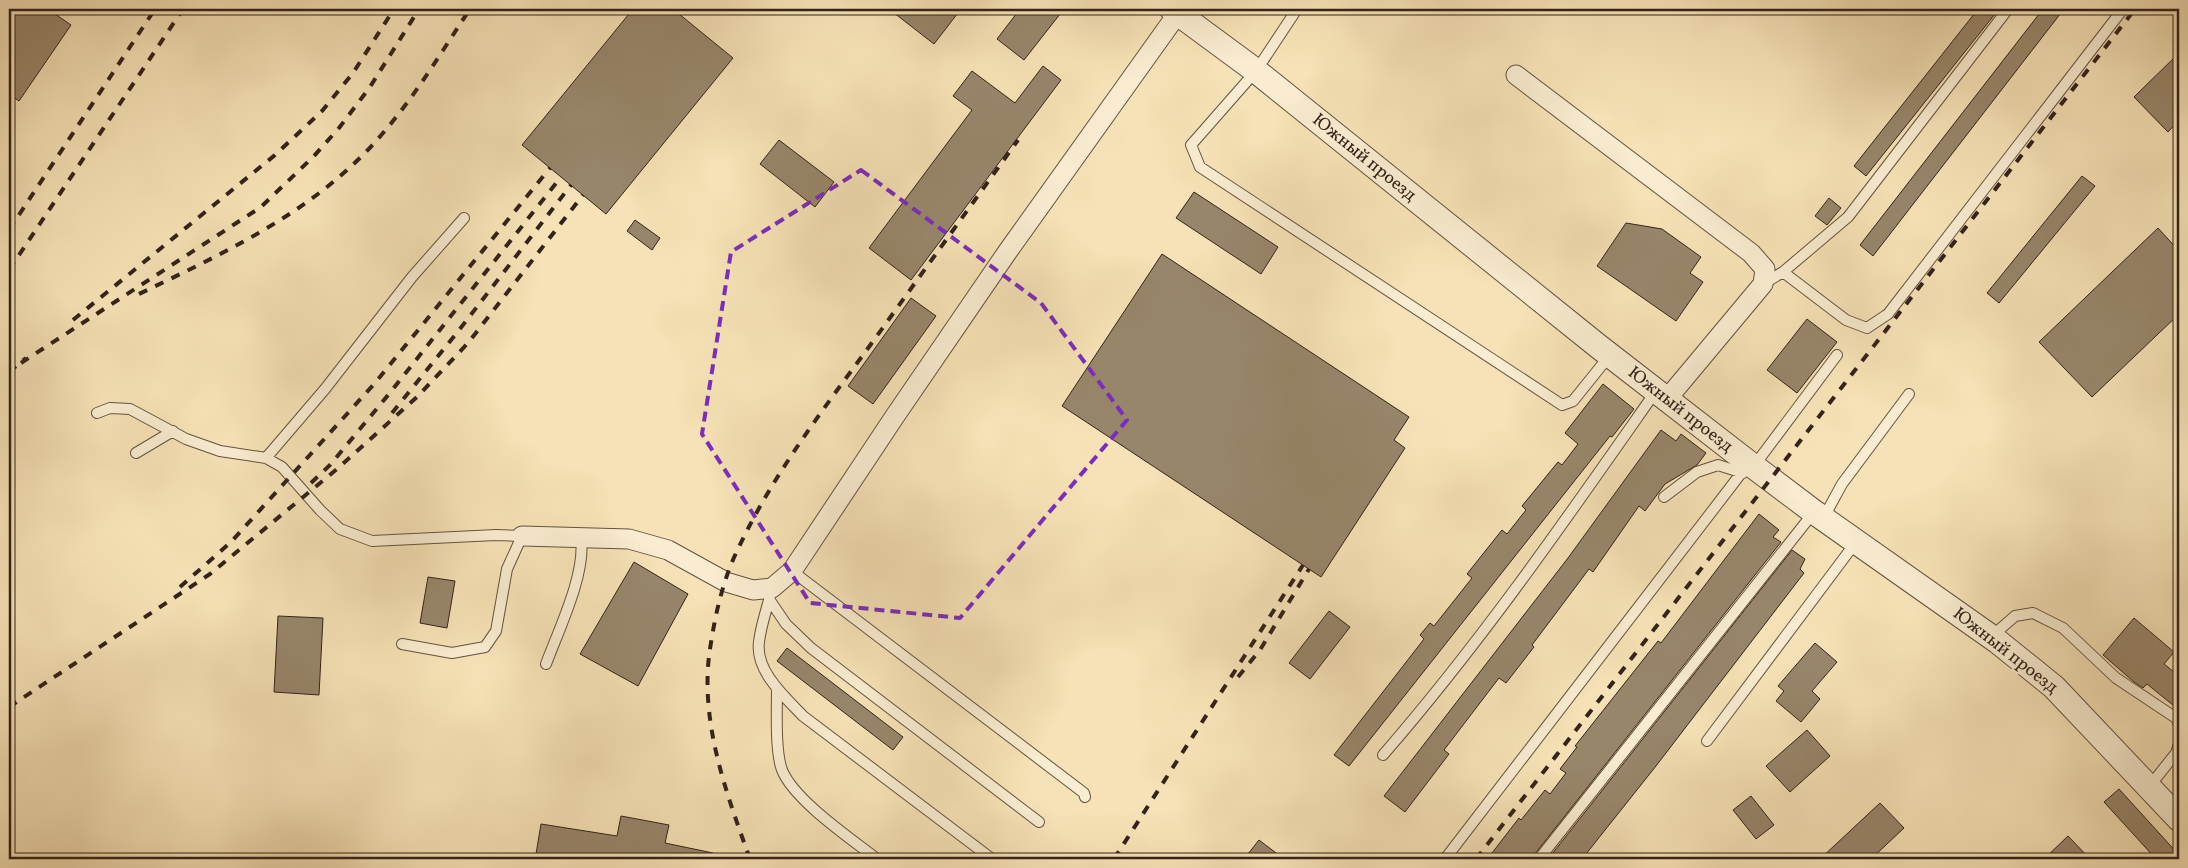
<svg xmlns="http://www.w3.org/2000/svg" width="2188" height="868" font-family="Vollkorn,serif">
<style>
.building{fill:#98866b;stroke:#33221a}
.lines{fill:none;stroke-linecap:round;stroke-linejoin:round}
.service-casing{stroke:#645241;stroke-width:12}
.minor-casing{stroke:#645241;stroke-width:21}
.tertiary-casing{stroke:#645241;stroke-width:26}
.service{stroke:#f9ecd0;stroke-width:10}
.minor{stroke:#f9ecd0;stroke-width:19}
.tertiary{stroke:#f9ecd0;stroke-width:24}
.rail{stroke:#33221a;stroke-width:4;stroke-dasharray:9 9;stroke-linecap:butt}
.marked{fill:none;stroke:#7b2cbf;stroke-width:4;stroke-dasharray:10 6;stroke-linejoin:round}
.labels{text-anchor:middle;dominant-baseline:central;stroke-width:4.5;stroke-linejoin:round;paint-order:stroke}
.street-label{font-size:18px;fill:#33221a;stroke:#f9ecd0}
</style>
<rect width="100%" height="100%" fill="#f6e2b6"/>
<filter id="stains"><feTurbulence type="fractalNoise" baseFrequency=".004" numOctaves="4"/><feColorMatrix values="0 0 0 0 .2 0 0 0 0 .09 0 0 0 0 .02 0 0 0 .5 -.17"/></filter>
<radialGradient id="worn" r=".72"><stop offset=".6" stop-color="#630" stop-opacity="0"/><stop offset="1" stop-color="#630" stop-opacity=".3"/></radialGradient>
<path class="building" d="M9,9H48L71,25L19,101L9,94Z
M633,9H673L733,58L606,214L522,145Z
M889,9H961L934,44Z
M1020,9H1064L1024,60L997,39Z
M1978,9H1999L1866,176L1854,166Z
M2043,9H2064L1873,256L1860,245Z
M2179,53V120L2168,132L2134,97Z
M1043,66L1061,80L911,280L869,248L972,110L953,96L972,71L1015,103Z
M779,140L834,182L815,207L760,164Z
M2082,176L2095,186L1999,303L1987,293Z
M1194,192L1278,247L1261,274L1176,218Z
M1829,198L1841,208L1827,225L1815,216Z
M635,220L660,238L652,250L627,231Z
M1626,223L1662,229L1701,257L1690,273L1703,282L1676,321L1597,266Z
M2158,228L2179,251V314L2092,397L2039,342Z
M1162,254L1409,417L1394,440L1405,448L1321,577L1062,406Z
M911,298L936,316L873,404L848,386Z
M1807,319L1837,342L1797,393L1767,370Z
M1603,384L1634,409L1612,437L1610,436L1349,766L1334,755L1424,639L1420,635L1430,623L1434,626L1472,578L1467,574L1502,530L1507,534L1526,510L1522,506L1558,462L1562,465L1578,444L1565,433Z
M1661,430L1676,441L1681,434L1706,453L1697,465L1665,484L1645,511L1639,506L1593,572L1589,569L1532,645L1534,647L1506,683L1499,678L1444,750L1449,754L1405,812L1384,796L1568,558Z
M1759,514L1779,530L1773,537L1781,542L1534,855L1532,859H1501L1492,853L1519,818L1521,820L1545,790L1550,794L1566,773L1560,769L1577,747L1575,746L1658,641L1661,643Z
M1792,550L1805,559L1800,569L1804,573L1656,766L1582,859H1548Z
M634,562L688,594L638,686L580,654Z
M428,577L455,581L447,628L420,623Z
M1329,611L1350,627L1310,679L1289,663Z
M278,616L323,618L319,695L274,692Z
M2134,618L2174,652L2164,664L2179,676V710L2147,684L2143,688L2134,682L2103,655Z
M1815,643L1837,662L1812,691L1820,699L1801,722L1776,701L1784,691L1778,686Z
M787,648L903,737L893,750L777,661Z
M1807,730L1830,756L1790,792L1766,766Z
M2119,789L2179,855V859H2156L2104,802Z
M1751,796L1774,825L1756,839L1733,810Z
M1880,803L1904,828L1871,859H1820Z
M621,816L669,825L665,843L713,853L712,859H573L536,854L541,824L617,836Z
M2068,836L2090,859H2044Z
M1259,840L1284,859H1244Z"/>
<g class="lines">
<g class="service-casing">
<path id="service" d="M1297,9L1256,71L1191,145L1200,167L1562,405L1573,401L1610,355
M1783,272L1846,320L1867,328L1888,314L2123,9
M1763,284L1783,272L1848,217L2008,9
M97,413L110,408L130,409L186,439L220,451L266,458L282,467L320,510L340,529L372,541L496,535L522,536L507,569L496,631L485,647L452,653L402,644
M136,453L173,431
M266,458L325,389L412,277L464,218
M1754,466L1837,355
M1664,497L1697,472L1718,465L1743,473
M1823,519L1842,484L1909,394
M792,571L1084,793L1085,797
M772,588C768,606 761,624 759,642C755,671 785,697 803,716L992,859
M769,599L786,624L811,648L1039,822
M1991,637L2015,616L2033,613L2063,628L2116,678L2176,718L2179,725
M546,664C559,629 586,574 581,538
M777,689C777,710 775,751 782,770C794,800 850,838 877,859
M1707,741L1856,542
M1383,755C1483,640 1569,515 1656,391
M2149,787L2176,753L2179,744
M1445,859L1749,463
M1539,859L1814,512"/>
</g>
<g class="minor-casing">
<path id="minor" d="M1516,75L1751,253L1765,269L1763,284L1667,399
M522,536L629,539L668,550L726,582L753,590L772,588L792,571L895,416L1008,251L1178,13"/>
</g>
<g class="tertiary-casing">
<path id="tertiary" d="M1172,9L1256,71L1598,346L1749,463L1814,512L1997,641L2054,687L2179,819"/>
</g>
<use href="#service" class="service"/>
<use href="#minor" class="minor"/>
<use href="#tertiary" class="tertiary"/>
<path class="rail" d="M9,230L155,9
M9,270L183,9
M139,294C228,251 318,210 383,133C416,95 442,51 470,9
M73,320L275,155L322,111L353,73L394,9
M21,363L261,207L314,156L339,128L370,87L419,9
M9,372L26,358
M392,413L456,334L571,185
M311,483L330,465L389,394L561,177
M180,587L231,542L375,383L550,168
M1238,677L1260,650L1309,569
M9,707L210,574L337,469L417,397L468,343L583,195
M750,859C727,795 701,726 709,656C714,620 722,581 738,549C773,474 825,407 874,340C922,273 970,207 1018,140
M1114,859L1303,565
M1476,859L2135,9"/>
</g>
<path class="marked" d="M861,170L1041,303L1127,420L960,618L810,603L702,434L731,252Z"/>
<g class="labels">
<g class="street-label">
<text transform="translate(1364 158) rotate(39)">Южный проезд</text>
<text transform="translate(1680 410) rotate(38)">Южный проезд</text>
<text transform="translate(2005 651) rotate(38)">Южный проезд</text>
</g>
</g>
<rect width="2188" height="868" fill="none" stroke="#f6e2b6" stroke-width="30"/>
<rect x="10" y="10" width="2168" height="848" fill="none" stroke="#33221a" stroke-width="2.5"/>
<rect x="15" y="15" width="2158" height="838" fill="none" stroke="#33221a"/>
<rect width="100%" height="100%" filter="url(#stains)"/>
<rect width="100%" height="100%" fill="url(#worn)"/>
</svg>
